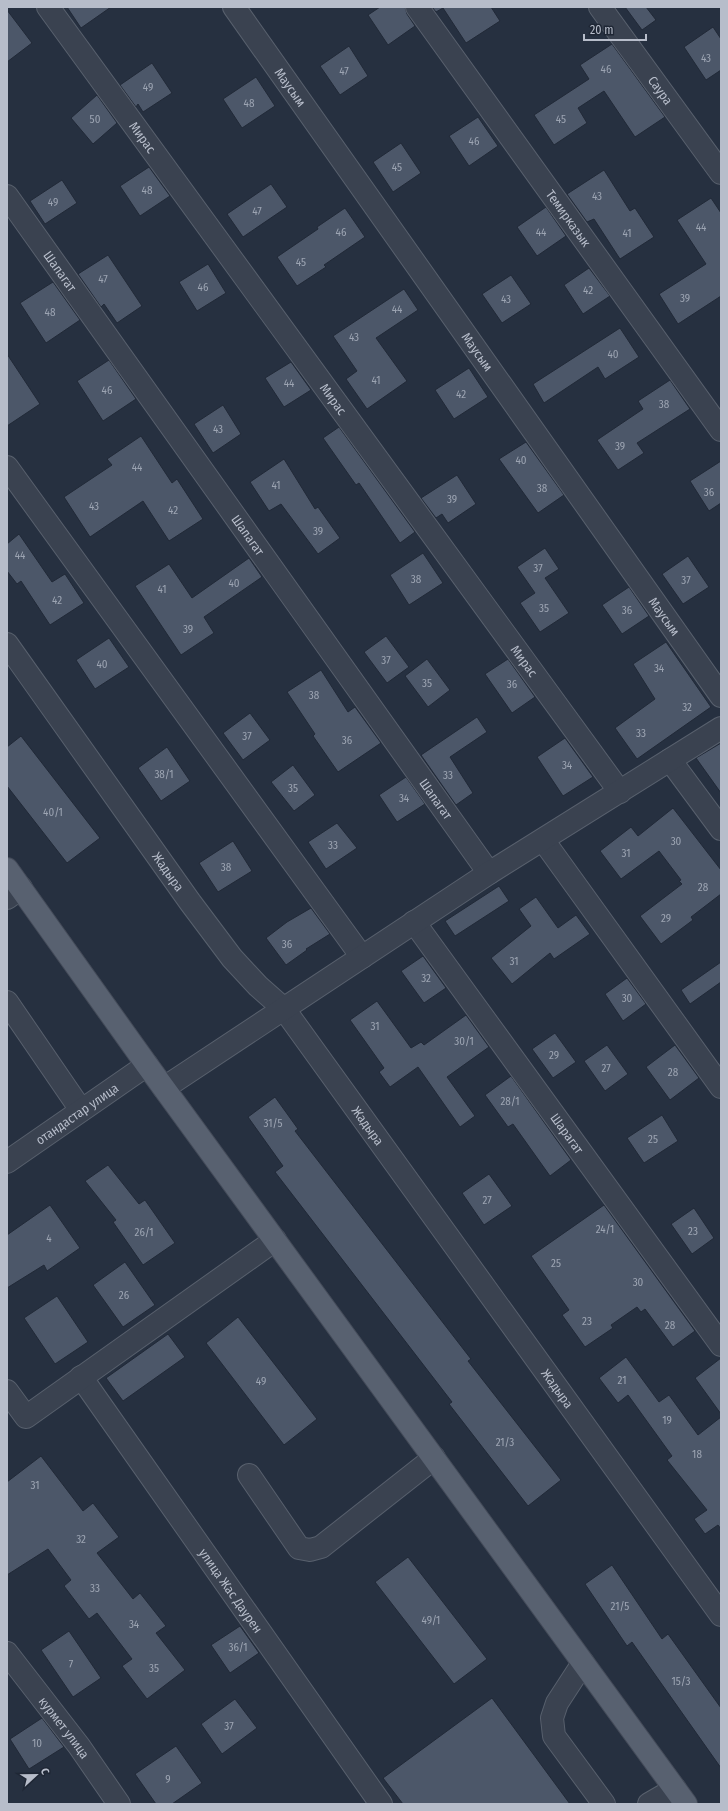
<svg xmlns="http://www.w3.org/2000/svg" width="728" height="1811" font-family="'Fira Sans Condensed',sans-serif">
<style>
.building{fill:#4c5769;stroke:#212937}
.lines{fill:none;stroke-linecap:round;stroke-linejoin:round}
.minor-casing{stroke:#58606d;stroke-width:24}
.major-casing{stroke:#444b59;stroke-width:24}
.minor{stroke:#3a4250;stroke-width:22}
.major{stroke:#586170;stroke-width:22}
.labels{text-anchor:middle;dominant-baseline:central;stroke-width:3;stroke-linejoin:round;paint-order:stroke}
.number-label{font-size:11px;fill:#9ca4b2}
.street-label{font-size:13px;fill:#b7bdca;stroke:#1f2735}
</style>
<rect width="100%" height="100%" fill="#263040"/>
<path class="building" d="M67,7H111L81,28Z
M380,7H405L407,14L415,26L388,45L368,15Z
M432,7H491L500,21L466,43L443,8L436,12Z
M625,7H646L656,20L642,30Z
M7,10L32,43L7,62Z
M713,27L721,39V70L706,80L684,47Z
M612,44L665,117L635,137L604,91L578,108L587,123L554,145L534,115L589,79L580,65Z
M349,46L368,76L340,95L320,66Z
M152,63L172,93L143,112L138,104L136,107L120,85Z
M256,77L275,106L242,128L223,99Z
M97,95L117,123L93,144L71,118Z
M478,117L498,146L469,166L449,136Z
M401,143L421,173L393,192L373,162Z
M149,167L170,196L140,216L120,186Z
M604,170L630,211L635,208L654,237L620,259L594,219L587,222L567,194Z
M62,180L77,203L45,224L30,201Z
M271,184L287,207L243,237L227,214Z
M711,198L721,213V296L678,324L659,294L706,264L677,220Z
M546,207L566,236L537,256L517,227Z
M345,208L365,237L324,265L326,267L297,286L277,257L318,229L317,227Z
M108,255L142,306L117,323L104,304L101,307L78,274Z
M208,264L226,293L197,311L179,282Z
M589,268L610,296L583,314L564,285Z
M511,275L531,304L502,323L482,294Z
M53,282L80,320L46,343L20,303Z
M404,289L418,310L376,338L407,381L367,409L346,379L357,371L333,336Z
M620,328L639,357L605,379L598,367L544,403L533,384Z
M7,354L40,404L7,426Z
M109,360L136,399L103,421L77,381Z
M291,362L311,390L284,407L265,378Z
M469,368L488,397L454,419L435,390Z
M670,380L690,409L637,443L644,453L618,470L597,440L643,409L638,401Z
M223,405L241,434L213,453L194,424Z
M339,427L415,532L400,543L359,483L356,485L323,438Z
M141,436L172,483L177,479L203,519L169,541L143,501L90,537L64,497L112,465L107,459Z
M526,442L564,495L538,513L499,459Z
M284,459L315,509L318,507L340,538L318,554L281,504L269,511L250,482Z
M721,461V503L709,511L690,481Z
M457,475L476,504L448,523L442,514L436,518L421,498Z
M19,534L52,582L65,574L84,603L50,625L21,581L17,584L7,571V544Z
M545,548L559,569L545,578L569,613L540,632L520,603L535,593L517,567Z
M423,553L443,583L409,605L390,575Z
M688,556L709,587L683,604L662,574Z
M249,558L262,577L204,617L214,633L181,655L135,586L169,564L192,598Z
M629,587L649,616L622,634L602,605Z
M386,636L409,667L387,683L364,652Z
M109,638L129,667L95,689L76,660Z
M666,642L711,707L637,759L615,728L655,699L633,664Z
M427,659L450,690L428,707L405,676Z
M508,659L535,697L512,713L485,674Z
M321,670L348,712L355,707L381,743L338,772L313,736L315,734L287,692Z
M250,713L270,740L243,760L223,733Z
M477,717L487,732L450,757L473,793L456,805L421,755Z
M21,736L100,838L67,863L7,786V747Z
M565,738L593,777L563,796L537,757Z
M721,743V793L696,758Z
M167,747L190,781L161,801L138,768Z
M293,765L315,795L294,811L271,782Z
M406,777L425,804L397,822L379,795Z
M673,808L721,870V894L691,917L693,920L661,944L640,916L682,884L679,881L681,880L659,851L621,879L600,851L631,827L638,836Z
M337,823L357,848L326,869L308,842Z
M233,841L252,871L218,892L199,863Z
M499,886L509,901L455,936L445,921Z
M536,897L558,928L576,915L590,934L554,959L550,953L512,984L491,958L531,926L519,909Z
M311,908L330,934L306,949L307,950L286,965L266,938L287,922Z
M423,956L446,988L424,1003L401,971Z
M721,962V982L690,1004L681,990Z
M627,978L646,1004L623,1021L605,994Z
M377,1001L411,1048L421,1042L424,1045L466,1015L489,1047L447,1077L475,1116L460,1127L418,1067L390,1087L379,1072L384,1068L350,1020Z
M555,1033L576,1062L553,1078L532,1049Z
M607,1045L628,1074L605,1091L584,1061Z
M675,1045L699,1078L670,1100L646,1067Z
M511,1076L571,1160L550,1176L513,1124L508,1127L485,1095Z
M275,1097L298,1129L295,1131L471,1359L468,1361L561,1480L528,1506L449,1404L452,1402L275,1172L283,1166L248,1117Z
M662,1115L678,1141L644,1163L627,1138Z
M108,1165L139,1204L145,1200L175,1243L143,1265L113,1222L116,1220L85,1181Z
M489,1174L512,1206L484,1225L462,1193Z
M50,1205L80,1248L47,1271L44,1265L7,1288V1235Z
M604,1205L695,1331L673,1347L645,1309L641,1312L637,1307L611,1325L613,1328L585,1347L562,1315L569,1310L531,1256Z
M694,1208L714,1238L692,1254L671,1224Z
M125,1262L155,1305L123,1327L93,1285Z
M57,1296L88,1342L55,1364L24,1318Z
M238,1317L317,1419L284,1445L206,1343Z
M168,1334L185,1357L123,1401L106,1378Z
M626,1357L659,1402L669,1395L698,1435L721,1417V1529L718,1525L705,1534L694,1519L707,1510L667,1460L672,1456L628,1395L618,1403L599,1378Z
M721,1358V1414L695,1378Z
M41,1456L83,1511L93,1503L119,1537L97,1553L133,1599L140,1593L166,1626L156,1633L185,1670L147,1699L122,1666L132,1659L97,1613L89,1619L64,1586L71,1580L48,1549L7,1575V1482Z
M408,1557L487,1659L454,1684L375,1582Z
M612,1565L662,1639L668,1634L721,1708V1768L632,1642L627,1646L585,1584Z
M240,1626L259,1653L230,1673L211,1645Z
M69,1631L101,1678L73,1697L41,1650Z
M492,1698L570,1804H403L383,1778Z
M235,1699L257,1728L222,1754L201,1724Z
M42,1718L64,1747L29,1769L10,1739Z
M176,1746L202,1783L172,1804H156L135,1774Z"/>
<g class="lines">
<g class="minor-casing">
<g id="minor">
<path id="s1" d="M48,7L620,792"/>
<path id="s2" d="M234,7L721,696"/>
<path id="s3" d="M417,7L721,430"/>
<path id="s4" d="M600,7L721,173"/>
<path id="s5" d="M7,196L489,873"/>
<path d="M7,467L362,957"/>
<path id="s6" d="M7,644L190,902L232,958L258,986L284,1009L721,1615"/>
<path d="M670,760L721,829"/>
<path d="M543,840L721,1087"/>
<path d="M7,898L21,888"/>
<path id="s7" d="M414,922L721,1345"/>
<path d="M7,1002L81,1110"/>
<path d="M164,1088L489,873L721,728"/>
<path id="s8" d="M7,1162L147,1065"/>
<path id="s9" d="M81,1377L381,1804"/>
<path d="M7,1391L26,1417L275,1240"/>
<path d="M249,1475L299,1548L310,1550L321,1547L434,1458"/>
<path id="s10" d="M7,1653L79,1746L119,1804"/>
<path d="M583,1663L557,1703L552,1718L554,1736L604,1804"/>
<path d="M649,1804L675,1789"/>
</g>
</g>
<g class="major-casing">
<path id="major" d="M7,869L147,1065L686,1804"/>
</g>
<use href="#minor" class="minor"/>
<use href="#major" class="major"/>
</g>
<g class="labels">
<g class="number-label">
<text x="706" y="58">43</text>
<text x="606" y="69">46</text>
<text x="344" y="71">47</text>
<text x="148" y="87">49</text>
<text x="249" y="103">48</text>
<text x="95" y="119">50</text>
<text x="561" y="119">45</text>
<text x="474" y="141">46</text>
<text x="397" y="167">45</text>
<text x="147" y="190">48</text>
<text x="597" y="196">43</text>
<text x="53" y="202">49</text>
<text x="257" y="211">47</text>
<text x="701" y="227">44</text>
<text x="341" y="232">46</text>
<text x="541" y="232">44</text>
<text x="627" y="233">41</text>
<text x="301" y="262">45</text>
<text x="103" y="279">47</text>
<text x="203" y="287">46</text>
<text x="588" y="290">42</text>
<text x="685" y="298">39</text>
<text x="506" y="299">43</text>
<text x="397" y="309">44</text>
<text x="50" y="312">48</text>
<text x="354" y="337">43</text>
<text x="613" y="354">40</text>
<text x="376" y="380">41</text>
<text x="289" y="383">44</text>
<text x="107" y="390">46</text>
<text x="461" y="394">42</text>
<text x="664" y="404">38</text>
<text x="218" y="429">43</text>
<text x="620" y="446">39</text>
<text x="521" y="460">40</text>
<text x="137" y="467">44</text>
<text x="276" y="485">41</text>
<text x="542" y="488">38</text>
<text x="709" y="492">36</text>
<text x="452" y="499">39</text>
<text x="94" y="506">43</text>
<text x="173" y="510">42</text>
<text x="318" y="531">39</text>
<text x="20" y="555">44</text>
<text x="538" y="568">37</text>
<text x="416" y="579">38</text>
<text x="686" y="580">37</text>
<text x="234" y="583">40</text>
<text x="162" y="589">41</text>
<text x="57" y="600">42</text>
<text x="544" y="608">35</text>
<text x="627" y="610">36</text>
<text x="188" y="629">39</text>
<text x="386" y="660">37</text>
<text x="102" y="664">40</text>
<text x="659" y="668">34</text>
<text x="427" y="683">35</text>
<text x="512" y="684">36</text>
<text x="314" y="695">38</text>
<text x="687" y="707">32</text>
<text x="641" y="733">33</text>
<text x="247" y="736">37</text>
<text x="347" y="740">36</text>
<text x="567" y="765">34</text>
<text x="164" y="774">38/1</text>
<text x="448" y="775">33</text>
<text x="293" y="788">35</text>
<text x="404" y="798">34</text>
<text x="53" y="812">40/1</text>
<text x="676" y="841">30</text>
<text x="333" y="845">33</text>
<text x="626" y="853">31</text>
<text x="226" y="867">38</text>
<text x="703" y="887">28</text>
<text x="666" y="918">29</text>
<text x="287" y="944">36</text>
<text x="514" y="961">31</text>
<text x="426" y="978">32</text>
<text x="627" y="998">30</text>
<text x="375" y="1026">31</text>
<text x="464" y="1041">30/1</text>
<text x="554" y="1055">29</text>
<text x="606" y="1068">27</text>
<text x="673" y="1072">28</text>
<text x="510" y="1101">28/1</text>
<text x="273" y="1123">31/5</text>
<text x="653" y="1139">25</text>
<text x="487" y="1200">27</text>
<text x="605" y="1229">24/1</text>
<text x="693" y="1231">23</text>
<text x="144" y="1232">26/1</text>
<text x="49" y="1238">4</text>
<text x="556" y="1263">25</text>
<text x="638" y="1282">30</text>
<text x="124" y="1295">26</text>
<text x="587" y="1321">23</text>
<text x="670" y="1325">28</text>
<text x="622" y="1380">21</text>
<text x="261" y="1381">49</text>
<text x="667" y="1420">19</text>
<text x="505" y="1442">21/3</text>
<text x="697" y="1454">18</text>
<text x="35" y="1485">31</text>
<text x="81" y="1539">32</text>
<text x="95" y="1588">33</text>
<text x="620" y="1606">21/5</text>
<text x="431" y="1620">49/1</text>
<text x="134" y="1624">34</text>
<text x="238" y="1647">36/1</text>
<text x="71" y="1664">7</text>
<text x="154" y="1668">35</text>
<text x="681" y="1681">15/3</text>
<text x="229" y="1726">37</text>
<text x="37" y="1743">10</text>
<text x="168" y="1779">9</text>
</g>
<g class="street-label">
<text stroke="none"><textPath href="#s2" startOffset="98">Маусым</textPath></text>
<text stroke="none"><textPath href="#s4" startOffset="103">Саура</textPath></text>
<text stroke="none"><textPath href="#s1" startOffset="161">Мирас</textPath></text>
<text stroke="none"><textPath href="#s3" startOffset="260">Темирказык</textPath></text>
<text stroke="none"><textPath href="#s5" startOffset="92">Шапагат</textPath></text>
<text stroke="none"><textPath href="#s2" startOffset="422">Маусым</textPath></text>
<text stroke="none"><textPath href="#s1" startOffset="485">Мирас</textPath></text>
<text stroke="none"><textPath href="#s5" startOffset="416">Шапагат</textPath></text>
<text stroke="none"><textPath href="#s2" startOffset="746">Маусым</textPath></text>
<text stroke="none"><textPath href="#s1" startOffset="809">Мирас</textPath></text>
<text stroke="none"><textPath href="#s5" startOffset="740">Шапагат</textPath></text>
<text stroke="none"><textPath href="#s6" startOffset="279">Жадыра</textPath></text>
<text stroke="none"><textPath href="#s8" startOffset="85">отандастар улица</textPath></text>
<text stroke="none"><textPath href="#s6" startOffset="603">Жадыра</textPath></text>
<text stroke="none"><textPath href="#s7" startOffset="261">Шарагат</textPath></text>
<text stroke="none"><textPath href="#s6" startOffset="927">Жадыра</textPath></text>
<text stroke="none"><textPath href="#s9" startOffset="261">улица Жас Даурен</textPath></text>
<text stroke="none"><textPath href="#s10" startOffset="94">курмет улица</textPath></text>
</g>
</g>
<rect width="728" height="1811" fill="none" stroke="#b7bdca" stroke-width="16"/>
<g transform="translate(36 1775) rotate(68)" stroke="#1f2735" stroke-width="3" paint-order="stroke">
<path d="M0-3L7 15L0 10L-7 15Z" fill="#b7bdca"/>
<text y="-6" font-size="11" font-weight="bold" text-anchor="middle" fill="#b7bdca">С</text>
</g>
<path d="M584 34v6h62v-6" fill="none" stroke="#b7bdca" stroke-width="2"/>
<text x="590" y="34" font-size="12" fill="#b7bdca" stroke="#1f2735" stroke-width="3" paint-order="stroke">20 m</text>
</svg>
